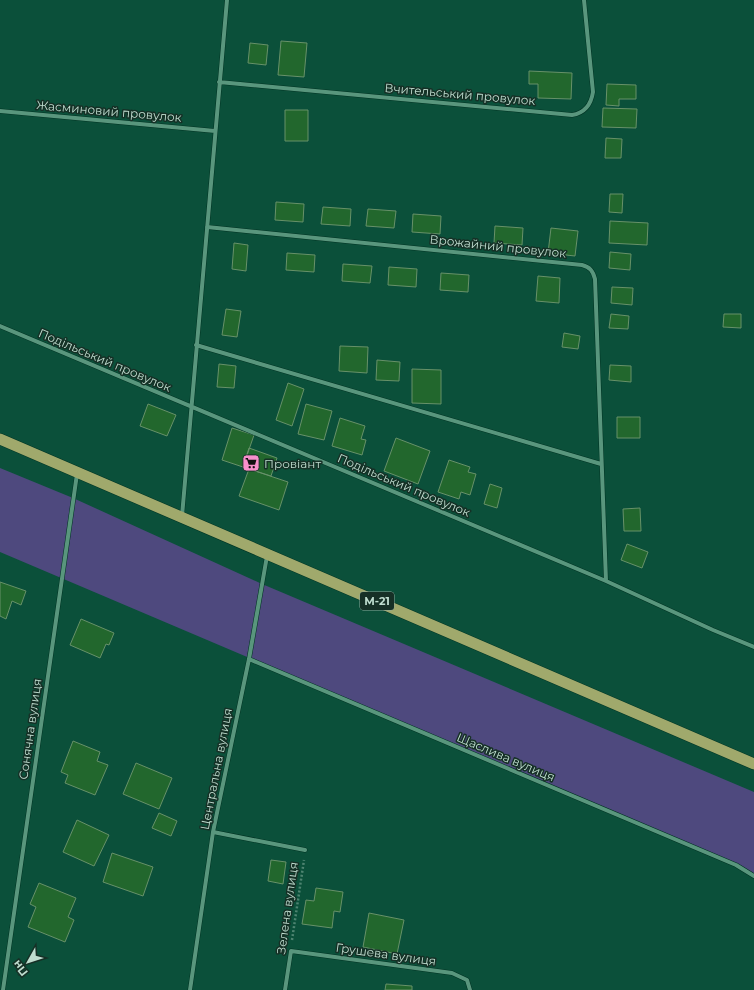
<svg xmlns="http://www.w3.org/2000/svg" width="754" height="990" font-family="Montserrat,sans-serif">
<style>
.green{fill:#4e497e}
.building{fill:#22672d;stroke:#679169}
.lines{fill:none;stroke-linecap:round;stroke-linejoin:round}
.minor-casing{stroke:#003323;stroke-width:5}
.trunk-casing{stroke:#003323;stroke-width:12}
.path{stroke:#4e8471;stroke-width:2.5;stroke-dasharray:2 2;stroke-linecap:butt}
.minor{stroke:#59967d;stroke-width:4}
.trunk{stroke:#a0a96c;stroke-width:11}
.labels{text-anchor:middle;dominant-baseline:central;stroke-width:3;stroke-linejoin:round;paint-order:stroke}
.shield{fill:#163026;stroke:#8ca99c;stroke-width:1}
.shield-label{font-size:11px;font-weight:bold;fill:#bfddcf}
.street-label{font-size:12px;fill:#bfddcf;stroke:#163026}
.poi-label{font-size:12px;fill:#bfddcf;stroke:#163026;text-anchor:start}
</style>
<rect width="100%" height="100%" fill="#0b503a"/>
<path class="green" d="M0,468L73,498L262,584L754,792V876L736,865L0,552Z"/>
<path class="building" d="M281,41L307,43L304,77L278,75Z
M250,43L268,45L266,65L248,63Z
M529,71L572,73L571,99L538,98V84H529Z
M607,84L636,85V99H619V106L606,105Z
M603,108L637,109L636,128L602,127Z
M285,110H308V141H285Z
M606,138L622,139L621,158H605Z
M610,194H623L622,213L609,212Z
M276,202L304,204L303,222L275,220Z
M323,207L351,209L350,226L321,224Z
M368,209L396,211L394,228L366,226Z
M413,214L441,216L440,234L412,232Z
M610,221L648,223L647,245L609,243Z
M495,226L523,228L522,245L494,243Z
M551,228L578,231L575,256L548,253Z
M234,243L248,245L246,271L232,269Z
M610,252L631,254L630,270L609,268Z
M287,253L315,255L314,272L286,270Z
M343,264L372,266L370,283L342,281Z
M389,267L417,269L416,287L388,285Z
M441,273L469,275L468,292L440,290Z
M538,276L560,278L559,303L536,301Z
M612,287L633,288L632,305L611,303Z
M226,309L241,311L237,337L222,335Z
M611,314L629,316L628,329L609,328Z
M724,314H741V328L723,327Z
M564,333L580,336L578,349L562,347Z
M340,346L368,347L367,373L339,371Z
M377,360L400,362L399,381L376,380Z
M219,364L236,366L234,388L217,387Z
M610,365L631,366V382L609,380Z
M412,369L441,370V404L412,403Z
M288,383L304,389L292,426L276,420Z
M148,404L176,415L167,436L140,426Z
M306,404L332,411L324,440L298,434Z
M617,417H640V438H617Z
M340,418L365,426L361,439L366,440L362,455L332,446Z
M232,428L254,435L243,467L222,460Z
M396,438L430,451L418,484L384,471Z
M249,448L277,458L271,476L243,467Z
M449,460L470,467L468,472L476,474L470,495L461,492L459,499L438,492Z
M249,469L288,482L279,510L239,496Z
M490,484L502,488L497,508L484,504Z
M640,508L641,531H624L623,509Z
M627,544L648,552L642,568L621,560Z
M0,582L26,591L21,605L12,601L6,619L0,616Z
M81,619L114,633L109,645L106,644L100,658L70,645Z
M73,741L100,752L97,761L108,765L95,795L65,783L68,775L61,772Z
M136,763L172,778L159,809L123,794Z
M159,813L177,821L171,836L152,828Z
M77,820L109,835L94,866L63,852Z
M112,853L153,867L143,896L103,882Z
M271,860L286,862L283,884L268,881Z
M39,883L76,898L68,917L74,920L65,942L28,927L36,907L30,904Z
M316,888L343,892L340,912L334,911L332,928L302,924L306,900L314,901Z
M369,913L404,920L397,954L363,947Z
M386,984L412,986V990H385Z"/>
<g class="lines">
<g class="minor-casing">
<path id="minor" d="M219,82L572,115C585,113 591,105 593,92L584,0
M0,111L215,131
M207,227L582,265C590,267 593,271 595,279L606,581
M0,326L606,581L713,630L754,647
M196,345L601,464
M182,516L227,0
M249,659L736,865L754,876
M213,832L305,850
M3,990L77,474
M190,990L213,832L249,659L267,556
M285,990L291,951L452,973L467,980L470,990"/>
</g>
<g class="trunk-casing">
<path id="trunk" d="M0,439L754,764"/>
</g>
<path class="path" d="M292,940L304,860"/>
<use href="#minor" class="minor"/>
<use href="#trunk" class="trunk"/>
</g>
<defs>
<g id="supermarket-square" transform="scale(0.9)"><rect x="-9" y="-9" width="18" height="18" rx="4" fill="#f890cb" stroke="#163026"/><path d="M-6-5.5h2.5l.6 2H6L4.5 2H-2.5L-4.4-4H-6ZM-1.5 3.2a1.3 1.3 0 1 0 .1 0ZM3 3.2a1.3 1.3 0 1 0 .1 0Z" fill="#111"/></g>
</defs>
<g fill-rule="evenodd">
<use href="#supermarket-square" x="251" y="463"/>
</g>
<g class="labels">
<rect class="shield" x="360" y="592" width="34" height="18" rx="3"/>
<g class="shield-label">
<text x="377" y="601">М-21</text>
</g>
<g class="street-label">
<text transform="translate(460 94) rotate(5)">Вчительський провулок</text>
<text transform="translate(109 111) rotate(5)">Жасминовий провулок</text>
<text transform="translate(498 246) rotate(6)">Врожайний провулок</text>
<text transform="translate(105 360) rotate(23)">Подільський провулок</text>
<text transform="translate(404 485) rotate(23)">Подільський провулок</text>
<text transform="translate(30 729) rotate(-82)">Сонячна вулиця</text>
<text transform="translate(506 757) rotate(23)">Щаслива вулиця</text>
<text transform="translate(216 769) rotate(-79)">Центральна вулиця</text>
<text transform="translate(287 908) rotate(-82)">Зелена вулиця</text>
<text transform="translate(386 954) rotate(8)">Грушева вулиця</text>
</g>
<g class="poi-label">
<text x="264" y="463">Провіант</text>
</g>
</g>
<g transform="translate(28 962) rotate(231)" stroke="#163026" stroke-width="3" paint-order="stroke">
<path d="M0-3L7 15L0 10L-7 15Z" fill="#bfddcf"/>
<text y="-6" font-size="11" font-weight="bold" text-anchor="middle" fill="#bfddcf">Пн</text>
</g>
</svg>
